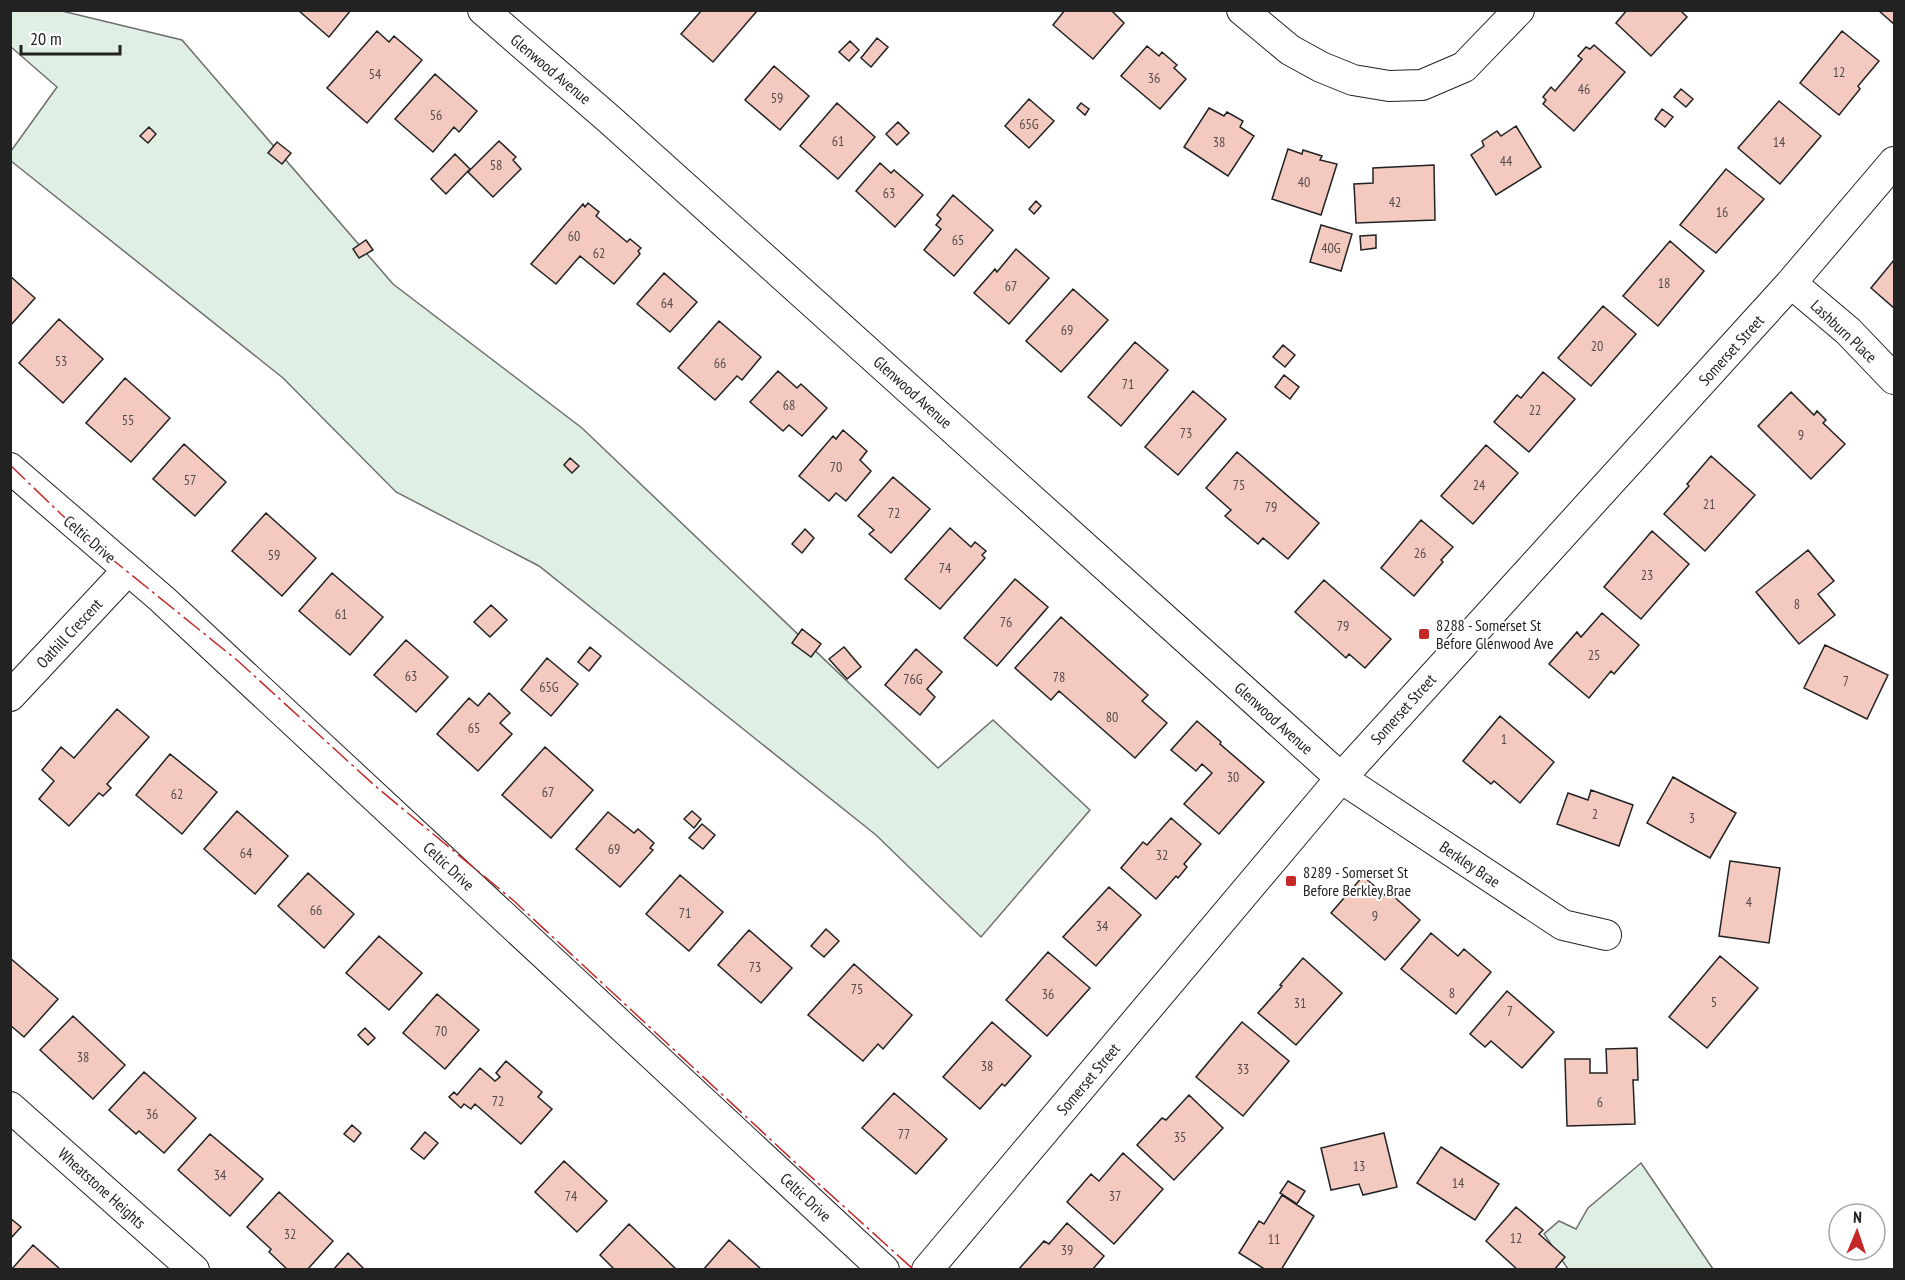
<svg xmlns="http://www.w3.org/2000/svg" width="1905" height="1280" font-family="'PT Sans Narrow',sans-serif">
<style>
.green{fill:#e0efe3;stroke:#6f6f6f;stroke-width:1.5}
.building{fill:#f3c9c0;stroke:#222;stroke-width:1.5}
.lines{fill:none;stroke-linecap:round;stroke-linejoin:round}
.minor-casing{stroke:#222;stroke-width:32}
.minor{stroke:#fff;stroke-width:30}
.power{stroke:#c62828;stroke-width:1.5;stroke-dasharray:21 4.5 3 4.5;stroke-linecap:butt}
.poi-dot{fill:#c62828;stroke:#fff;stroke-width:2}
.labels{text-anchor:middle;dominant-baseline:central;stroke-width:4.5;stroke-linejoin:round;paint-order:stroke}
.number-label{font-size:14px;fill:#564c4a}
.street-label{font-size:16px;fill:#222;stroke:#fff}
.poi-label{font-size:16px;fill:#222;stroke:#fff;text-anchor:start}
</style>
<rect width="100%" height="100%" fill="#fff"/>
<path class="green" d="M11,10L62,11L182,40L393,284L582,428L938,768L993,720L1090,810L981,937L876,835L539,566L396,492L283,378L11,161V151L57,87L11,47Z
M1641,1163L1713,1269H1568L1544,1234L1559,1221L1576,1229L1588,1208Z"/>
<path class="building" d="M298,10H351L329,37Z
M702,10H756L757,11L713,62L681,34Z
M1065,10H1111L1124,23L1093,59L1053,25Z
M1680,10L1687,17L1651,56L1616,23L1627,10Z
M1878,10H1894V24Z
M377,31L389,42L394,36L422,60L367,123L327,88Z
M1842,31L1879,61L1858,86L1860,89L1839,115L1800,83Z
M877,38L888,47L871,67L861,58Z
M850,41L859,50L849,61L839,52Z
M1594,45L1625,72L1574,131L1543,104L1546,100L1543,97L1551,87L1555,91L1582,59L1578,56L1586,47L1590,49Z
M1147,46L1159,56L1162,52L1177,65L1174,68L1186,79L1160,109L1121,76Z
M774,66L809,96L780,130L745,100Z
M435,74L477,111L459,132L454,127L433,152L395,119Z
M1681,89L1693,99L1686,107L1674,97Z
M1029,99L1054,121L1029,148L1005,126Z
M1779,101L1821,136L1780,184L1738,148Z
M837,103L875,137L838,179L800,146Z
M1081,103L1089,109L1085,115L1077,108Z
M1209,108L1224,116L1227,112L1243,121L1240,127L1254,136L1228,176L1184,147Z
M1662,109L1673,117L1665,127L1655,119Z
M898,122L909,133L897,145L886,134Z
M1516,126L1541,167L1496,195L1471,155L1484,146L1482,141L1497,131L1501,136Z
M149,127L156,134L148,143L140,136Z
M499,141L516,157L513,160L521,169L493,197L468,172Z
M277,142L291,153L282,164L268,153Z
M1288,149L1302,154L1303,150L1322,156L1320,160L1337,164L1321,215L1272,199Z
M455,154L470,169L446,194L431,179Z
M880,163L891,173L894,170L923,195L895,227L856,191Z
M1434,165L1435,220L1356,223L1354,184L1373,183V168Z
M1726,169L1764,199L1716,253L1680,225Z
M953,195L993,230L954,276L924,250L941,229L936,225L941,219L937,215Z
M1036,201L1041,206L1034,214L1029,209Z
M588,203L599,212L596,216L627,242L630,239L641,248L638,251L640,254L614,284L580,256L556,284L531,264L583,204L585,207Z
M1321,225L1352,234L1341,271L1310,262Z
M1376,235V248L1361,250L1360,236Z
M366,240L373,250L359,258L353,249Z
M1670,241L1704,271L1658,326L1623,296Z
M1016,249L1049,278L1009,324L974,293L995,269L997,272Z
M1894,260V308L1871,288Z
M664,273L697,302L670,332L637,304Z
M10,276L35,298L10,326Z
M1073,289L1108,320L1061,372L1026,341Z
M1603,306L1636,334L1591,386L1558,358Z
M59,319L103,359L63,403L19,363Z
M719,321L761,357L742,380L737,376L715,400L678,368Z
M1135,342L1168,370L1121,426L1088,397Z
M1283,345L1295,355L1285,367L1273,357Z
M778,371L797,388L801,384L827,408L802,436L789,425L783,431L750,402Z
M1543,372L1575,399L1529,452L1494,422L1517,395L1521,398Z
M1284,375L1299,387L1290,399L1275,387Z
M125,378L170,418L131,462L86,423Z
M1193,391L1226,419L1178,475L1145,447Z
M1791,392L1814,415L1817,411L1826,420L1823,423L1845,444L1811,479L1758,426Z
M843,430L867,451L860,460L871,471L846,501L836,493L829,501L799,476L833,436L836,439Z
M184,444L226,482L195,516L153,479Z
M1486,445L1518,473L1473,524L1441,496Z
M1237,452L1319,523L1288,559L1263,538L1258,544L1225,516L1231,510L1206,488Z
M1711,456L1755,495L1705,551L1664,514L1689,486L1687,484Z
M570,458L579,466L572,473L564,465Z
M893,477L930,509L891,553L869,534L874,530L858,516Z
M266,513L316,558L282,596L232,551Z
M1421,520L1453,547L1441,560L1443,562L1414,596L1381,568Z
M950,528L971,547L975,542L986,551L982,555L985,558L940,609L905,579Z
M805,529L814,538L802,553L792,544Z
M1652,531L1689,564L1641,619L1604,587Z
M1808,550L1834,581L1818,594L1835,615L1799,644L1756,592Z
M332,573L383,617L350,655L299,611Z
M1015,579L1048,607L997,666L964,638Z
M1324,580L1391,639L1365,668L1349,654L1346,658L1295,612Z
M491,605L507,620L490,637L474,622Z
M1602,613L1639,645L1614,674L1611,671L1589,698L1549,664L1577,632L1581,637Z
M1061,617L1148,695L1142,701L1167,723L1135,758L1059,691L1051,700L1015,668Z
M802,629L821,644L811,657L792,643Z
M406,640L448,677L416,712L374,675Z
M1825,645L1888,675L1867,719L1804,688Z
M590,647L601,656L589,671L578,662Z
M844,647L861,667L847,679L829,659Z
M916,649L942,672L927,689L935,697L920,715L885,685Z
M547,658L578,684L551,716L521,690Z
M489,693L510,713L500,723L512,734L478,771L437,734L469,698L478,706Z
M117,709L149,737L107,784L111,788L103,796L99,793L69,826L39,799L54,781L42,770L61,747L74,758Z
M1500,716L1554,762L1520,803L1494,781L1491,784L1463,761Z
M1197,721L1221,742L1220,744L1264,782L1219,834L1184,804L1212,773L1202,764L1196,771L1171,750Z
M545,747L593,790L551,838L502,795Z
M170,754L217,792L182,834L136,795Z
M1673,777L1736,813L1710,858L1647,823Z
M1591,790L1633,805L1619,846L1557,824L1568,793L1588,800Z
M237,811L288,856L255,894L204,849Z
M692,811L701,819L694,828L684,819Z
M608,812L634,833L638,829L654,843L650,848L653,850L620,887L576,849Z
M1171,818L1201,844L1184,864L1187,867L1178,878L1176,876L1156,899L1121,868L1143,842L1147,845Z
M702,824L715,835L703,849L689,838Z
M1730,861L1780,868L1769,943L1719,936Z
M308,873L354,914L324,948L278,906Z
M680,875L723,912L689,951L646,914Z
M1363,876L1387,897L1390,893L1420,920L1385,960L1331,913Z
M1109,887L1141,915L1096,966L1063,937Z
M826,929L839,941L824,957L811,946Z
M749,930L792,968L761,1003L718,965Z
M1431,933L1458,956L1464,949L1491,972L1456,1014L1401,969Z
M379,936L422,973L389,1010L346,973Z
M1048,952L1090,988L1047,1036L1006,1000Z
M1720,956L1758,988L1707,1048L1669,1017Z
M10,958L58,999L24,1037L10,1025Z
M1303,958L1342,993L1296,1045L1258,1013L1282,986L1280,985Z
M854,964L912,1015L883,1049L878,1044L863,1061L808,1015Z
M1507,991L1554,1032L1522,1068L1491,1041L1485,1047L1470,1034Z
M437,994L479,1030L445,1069L403,1033Z
M73,1016L125,1065L93,1099L40,1050Z
M992,1022L1031,1056L1005,1086L1002,1084L980,1109L943,1077Z
M1242,1022L1289,1061L1243,1116L1196,1077Z
M365,1028L375,1038L368,1045L358,1035Z
M1637,1048L1638,1080H1633L1635,1124L1567,1126L1565,1059H1590V1073H1607L1606,1049Z
M506,1061L542,1092L538,1097L552,1109L521,1144L475,1104L471,1109L464,1104L461,1108L449,1097L454,1092L457,1095L480,1068L495,1081L500,1077L496,1073Z
M144,1072L196,1118L164,1153L139,1131L136,1134L109,1110Z
M894,1093L947,1139L916,1174L862,1128Z
M1189,1095L1223,1128L1174,1180L1137,1145L1162,1118L1166,1120Z
M352,1125L361,1133L354,1142L344,1134Z
M425,1132L438,1143L424,1159L411,1149Z
M1384,1133L1397,1187L1363,1195L1359,1184L1331,1190L1321,1148Z
M210,1134L263,1179L230,1216L178,1170Z
M1441,1147L1499,1184L1475,1220L1417,1183Z
M1123,1153L1163,1189L1114,1244L1067,1202L1091,1174L1099,1181Z
M564,1161L607,1201L577,1232L535,1192Z
M1288,1181L1305,1191L1297,1204L1280,1193Z
M279,1192L333,1241L307,1270H288L269,1252L271,1249L247,1227Z
M1282,1195L1314,1216L1281,1270H1266L1239,1253L1259,1221L1264,1224Z
M1516,1207L1543,1230L1539,1234L1565,1257L1554,1270H1518L1486,1241Z
M10,1218L21,1227L10,1239Z
M1067,1223L1104,1256L1092,1270H1018L1044,1241L1049,1244Z
M629,1224L677,1270H615L600,1255Z
M729,1240L762,1270H703Z
M33,1245L61,1270H11Z
M348,1253L365,1270H333Z"/>
<g class="lines">
<g class="minor-casing">
<path id="minor" d="M483,10L609,119L1341,778L1563,925L1606,935
M1242,10L1290,50L1321,67L1353,80L1389,86L1422,85L1464,67L1519,10
M1791,283L1848,331L1894,379
M10,468L162,599L884,1270
M10,696L127,571
M10,1107L194,1270
M927,1270L1341,778L1791,283L1894,162"/>
</g>
<use href="#minor" class="minor"/>
<path class="power" d="M10,465L87,539L238,661L374,785L514,901L798,1165L914,1270"/>
</g>
<g class="poi-dot">
<rect x="1418" y="628" width="12" height="12" rx="3"/>
<rect x="1285" y="875" width="12" height="12" rx="3"/>
</g>
<g class="labels">
<g class="number-label">
<text x="1839" y="72">12</text>
<text x="375" y="74">54</text>
<text x="1154" y="78">36</text>
<text x="1584" y="89">46</text>
<text x="777" y="98">59</text>
<text x="436" y="115">56</text>
<text x="1029" y="124">65G</text>
<text x="838" y="141">61</text>
<text x="1219" y="142">38</text>
<text x="1779" y="142">14</text>
<text x="1506" y="161">44</text>
<text x="496" y="165">58</text>
<text x="1304" y="182">40</text>
<text x="889" y="193">63</text>
<text x="1395" y="202">42</text>
<text x="1722" y="212">16</text>
<text x="574" y="236">60</text>
<text x="958" y="240">65</text>
<text x="1331" y="248">40G</text>
<text x="599" y="253">62</text>
<text x="1664" y="283">18</text>
<text x="1011" y="286">67</text>
<text x="667" y="303">64</text>
<text x="1067" y="330">69</text>
<text x="1597" y="346">20</text>
<text x="61" y="361">53</text>
<text x="720" y="363">66</text>
<text x="1128" y="384">71</text>
<text x="789" y="405">68</text>
<text x="1535" y="410">22</text>
<text x="128" y="420">55</text>
<text x="1186" y="433">73</text>
<text x="1801" y="435">9</text>
<text x="836" y="467">70</text>
<text x="190" y="480">57</text>
<text x="1239" y="485">75</text>
<text x="1479" y="485">24</text>
<text x="1709" y="504">21</text>
<text x="1271" y="507">79</text>
<text x="894" y="513">72</text>
<text x="1420" y="553">26</text>
<text x="274" y="555">59</text>
<text x="945" y="568">74</text>
<text x="1647" y="575">23</text>
<text x="1797" y="604">8</text>
<text x="341" y="614">61</text>
<text x="1006" y="622">76</text>
<text x="1343" y="626">79</text>
<text x="1594" y="655">25</text>
<text x="411" y="676">63</text>
<text x="1059" y="677">78</text>
<text x="913" y="679">76G</text>
<text x="1846" y="681">7</text>
<text x="549" y="687">65G</text>
<text x="1112" y="717">80</text>
<text x="474" y="728">65</text>
<text x="1504" y="739">1</text>
<text x="1233" y="777">30</text>
<text x="548" y="792">67</text>
<text x="177" y="794">62</text>
<text x="1595" y="814">2</text>
<text x="1692" y="818">3</text>
<text x="614" y="849">69</text>
<text x="246" y="853">64</text>
<text x="1162" y="855">32</text>
<text x="1749" y="902">4</text>
<text x="316" y="910">66</text>
<text x="685" y="913">71</text>
<text x="1375" y="916">9</text>
<text x="1102" y="926">34</text>
<text x="755" y="967">73</text>
<text x="857" y="989">75</text>
<text x="1452" y="993">8</text>
<text x="1048" y="994">36</text>
<text x="1714" y="1002">5</text>
<text x="1300" y="1003">31</text>
<text x="1510" y="1011">7</text>
<text x="441" y="1031">70</text>
<text x="83" y="1057">38</text>
<text x="987" y="1066">38</text>
<text x="1243" y="1069">33</text>
<text x="498" y="1101">72</text>
<text x="1600" y="1102">6</text>
<text x="152" y="1114">36</text>
<text x="904" y="1134">77</text>
<text x="1180" y="1137">35</text>
<text x="1359" y="1166">13</text>
<text x="220" y="1175">34</text>
<text x="1458" y="1183">14</text>
<text x="571" y="1196">74</text>
<text x="1115" y="1196">37</text>
<text x="290" y="1234">32</text>
<text x="1516" y="1238">12</text>
<text x="1274" y="1239">11</text>
<text x="1067" y="1250">39</text>
</g>
<g class="street-label">
<text transform="translate(551 69) rotate(40)">Glenwood Avenue</text>
<text transform="translate(1844 331) rotate(43)">Lashburn Place</text>
<text transform="translate(1731 350) rotate(-48)">Somerset Street</text>
<text transform="translate(913 392) rotate(42)">Glenwood Avenue</text>
<text transform="translate(90 539) rotate(41)">Celtic Drive</text>
<text transform="translate(69 633) rotate(-47)">Oathill Crescent</text>
<text transform="translate(1403 709) rotate(-48)">Somerset Street</text>
<text transform="translate(1274 718) rotate(42)">Glenwood Avenue</text>
<text transform="translate(1470 864) rotate(34)">Berkley Brae</text>
<text transform="translate(449 866) rotate(43)">Celtic Drive</text>
<text transform="translate(1088 1079) rotate(-50)">Somerset Street</text>
<text transform="translate(102 1188) rotate(42)">Wheatstone Heights</text>
<text transform="translate(806 1197) rotate(43)">Celtic Drive</text>
</g>
<g class="poi-label">
<text x="1436" y="625">8288 - Somerset St<tspan x="1436" dy="18">Before Glenwood Ave</tspan></text>
<text x="1303" y="872">8289 - Somerset St<tspan x="1303" dy="18">Before Berkley Brae</tspan></text>
</g>
</g>
<rect width="1905" height="1280" fill="none" stroke="#222222" stroke-width="24"/>
<g transform="translate(1857 1232) rotate(2)"><circle r="28" fill="#ffffff" stroke="#a7a7a7" stroke-width="1.5"/>
<path d="M0-4.5L10 22L0 15L-10 22Z" fill="#c62828"/>
<text y="-9" font-size="16" font-weight="bold" text-anchor="middle" fill="#222222">N</text>
</g>
<path d="M21 45v9h99v-9" fill="none" stroke="#222222" stroke-width="3"/>
<text x="30" y="45" font-size="18" fill="#222222" stroke="#ffffff" stroke-width="4.5" paint-order="stroke">20 m</text>
</svg>
